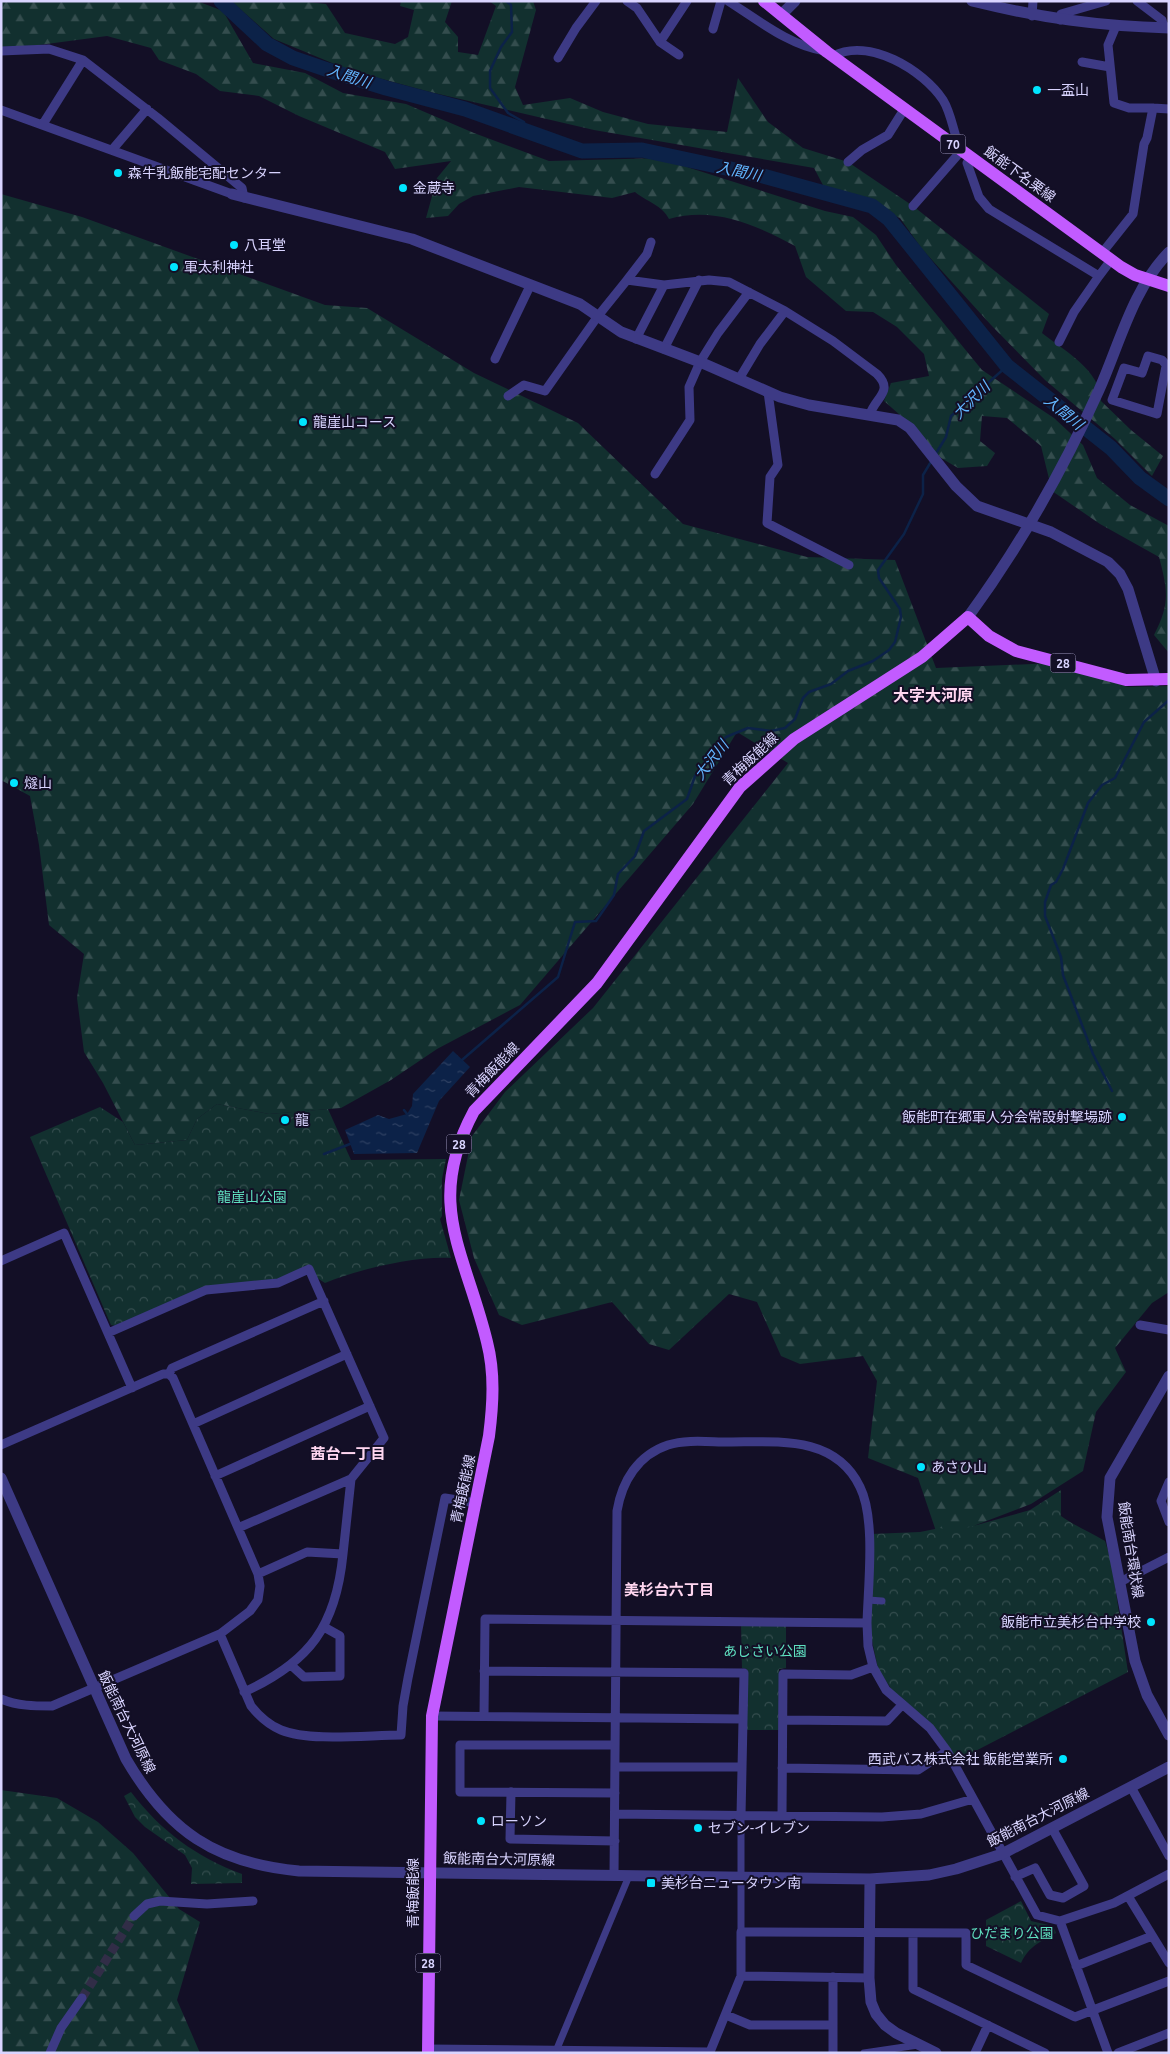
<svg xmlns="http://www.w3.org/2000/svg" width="1170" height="2054" font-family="Ubuntu,'Noto Sans JP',sans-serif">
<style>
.forest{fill:url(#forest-firs)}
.park{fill:url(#park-crowns)}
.water{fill:url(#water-ripples)}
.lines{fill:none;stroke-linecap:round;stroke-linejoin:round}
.stream{stroke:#0c2248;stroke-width:2.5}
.river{stroke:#0c2248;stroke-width:15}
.minor-tunnel{stroke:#312d47;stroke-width:9;stroke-dasharray:9 4.5;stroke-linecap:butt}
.pedestrian{stroke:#3d3a85;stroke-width:7}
.minor{stroke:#3d3a85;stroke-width:9}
.tertiary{stroke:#3d3a85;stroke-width:11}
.primary{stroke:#c25bff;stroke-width:12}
.poi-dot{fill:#00e5ff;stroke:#130f26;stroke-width:2}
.labels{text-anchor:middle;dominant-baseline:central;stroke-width:4;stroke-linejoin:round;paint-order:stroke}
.shield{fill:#130f26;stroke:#9e99be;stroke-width:1}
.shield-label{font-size:12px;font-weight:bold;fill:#d9d4ff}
.poi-label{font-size:14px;fill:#d9d4ff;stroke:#130f26;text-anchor:start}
.street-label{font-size:14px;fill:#d9d4ff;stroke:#130f26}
.park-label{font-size:14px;fill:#5fe0c0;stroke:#130f26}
.water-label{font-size:15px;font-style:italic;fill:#62b6ff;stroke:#130f26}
.neighbourhood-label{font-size:15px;font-weight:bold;fill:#ffd6f0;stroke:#130f26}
.quarter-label{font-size:16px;font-weight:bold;fill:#ffd6f0;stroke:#130f26}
</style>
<defs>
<pattern id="forest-firs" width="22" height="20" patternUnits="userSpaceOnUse" patternTransform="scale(1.25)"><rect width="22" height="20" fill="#12302f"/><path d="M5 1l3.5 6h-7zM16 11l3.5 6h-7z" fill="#344d4e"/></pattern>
<pattern id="park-crowns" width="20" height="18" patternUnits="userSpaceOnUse" patternTransform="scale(1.25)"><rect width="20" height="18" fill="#12302f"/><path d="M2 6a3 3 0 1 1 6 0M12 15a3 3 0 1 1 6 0" fill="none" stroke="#344d4e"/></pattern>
<pattern id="water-ripples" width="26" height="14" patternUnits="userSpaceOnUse" patternTransform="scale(1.25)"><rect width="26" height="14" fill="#0c2248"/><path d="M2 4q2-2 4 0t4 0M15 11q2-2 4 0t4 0" fill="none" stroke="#2f4163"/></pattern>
</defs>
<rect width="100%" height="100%" fill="#130f26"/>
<path class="forest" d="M1,1H197L223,11L253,63L305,73L343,93L406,104L474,133L549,161L663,158L690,168L825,211L853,217L876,235L896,265L982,370L1054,418L1083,445L1097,478L1130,505L1169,526V653L1154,635C1170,604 1168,591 1159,557L1100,524L1052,491L1041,446L1007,418L982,416L980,441L995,453L987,466L958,468L941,458L908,422L884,401L891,383L929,376L924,354L897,327L873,312L846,311L806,277L795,246C756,225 714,206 669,219C663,206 646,201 635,192L612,198L519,187L473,196L459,204L448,216L426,218L437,178L451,161L395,169L385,152L299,116L259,96L220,91L196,74L159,60L151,48L107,36L1,50Z
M231,1H299L326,4L345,33L395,44L408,37L414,10L400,6L401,1H452L445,22L458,37V52L478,55L496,6L489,1H533L536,10L515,87L523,105L570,98L603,112L648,124L727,132L738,78L768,122L803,148L848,162L913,206L1049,314L1042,333C1063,350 1101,370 1101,401L1131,430L1163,456L1152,476L1115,439L1045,380L991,325L922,249L900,218L824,187L814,168L594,130L430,92L349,70L274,39Z
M1,194L82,217L325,305L367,308L474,373L578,423L683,524L807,557L895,560L936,668L1055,663L1128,687L1169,686V1292L1152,1303L1115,1348L1126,1372L1096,1412L1083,1471L1031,1504L976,1525L941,1546L918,1478L868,1458L877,1381L863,1356L800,1364L781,1356L757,1302L729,1294L669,1350L649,1344L612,1302L522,1325L499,1315L474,1258L459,1200L472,1136L505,1092L593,1008L788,763L737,732L693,804L520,1005L437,1049L391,1080L341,1108L269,1114L217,1104L197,1119L187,1140L135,1145L103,1083L84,1052L77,998L84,954L49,925L39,845L30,796L1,780Z
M1,1790L57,1798L98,1822L133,1853L179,1909L200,1922L177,2000L200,2053H1Z"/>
<path class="park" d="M217,1104L269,1114L328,1109L351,1160L446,1159L442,1179V1216L440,1219L451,1258C415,1256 359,1269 325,1283L317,1278L311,1265L275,1280L243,1283L139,1316L115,1326L111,1325L30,1137L100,1107L123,1122L135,1145L187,1140L197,1119Z
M1061,1490V1516C1075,1526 1090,1532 1105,1541L1111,1560L1128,1672L958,1760L939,1734L892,1690L878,1669L870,1631L871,1534L920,1532L940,1528L960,1532L966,1528L1030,1510Z
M741,1624H786V1668L779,1669V1730H747V1669L742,1668Z
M131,1792C161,1831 196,1857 242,1874V1883L191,1884L192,1868L185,1855L145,1827L135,1817L124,1796Z
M1021,1901L1031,1921L1053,1926L1056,1933C1040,1942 1029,1946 1021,1963L986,1946V1920Z"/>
<path class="water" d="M453,1051L470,1067L439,1101L417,1153L354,1154L345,1130L378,1115L389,1119L407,1114L412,1106L413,1094Z"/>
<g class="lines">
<path class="stream" d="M506,1L511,5L512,32L501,47L490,71V88L508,113L524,122L526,131
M935,455L946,437L951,416L1007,366
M1169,646V649
M462,1060L558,977L575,922L596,921L614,895L618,874L635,856L644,831L687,799L695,776L726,737L748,728L771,731L785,728L795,719L803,698L809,692L831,684L848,671L873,661L889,650L895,642L901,617L900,609L879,578L878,570L904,534L923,494V475L932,460
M1112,1091L1093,1054L1063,975L1061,957L1045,916V902L1051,885L1056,882L1063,869L1088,803L1102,785L1115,778L1144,722L1169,700
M404,1110L407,1114
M324,1154L350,1144"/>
<path class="river" d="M221,1L267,44L293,58L328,70L386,88L465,109L582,151L642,150L763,176L872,206L889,219L1007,366L1111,448L1140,478L1169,499"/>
<path class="minor-tunnel" d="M82,1998L134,1916"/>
<path class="pedestrian" d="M868,1600L882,1601
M741,1932V1816
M556,2051L629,1876
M864,2053L918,2045"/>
<path class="minor" d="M627,1L637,8L660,42L679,55
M728,1C758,20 790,46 825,51
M1137,1L1162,20L1164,28
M1032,16L1033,1
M1060,20L1061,14L1106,1
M713,29L721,1
M660,42L687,1
M1,51L49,49L83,60L158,118L242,188L244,198
M833,56C869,37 923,70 943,100C950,111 953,128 957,140L954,144
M558,58L576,28L596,1
M1082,62L1110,67
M1153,108L1169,109
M1,110L232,194
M43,124L83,60
M112,150L147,109
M971,157L967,163L979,197L989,209L1099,276L1111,260
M848,162L862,150L888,135L905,108
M913,206L962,150
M1102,253L1133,214L1144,144L1147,138L1153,108H1129L1114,103L1108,45L1116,26
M627,280L647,254L651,242
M636,339L664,285
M1059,342L1074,312L1099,276
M664,349L699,280
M495,359L530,286
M1166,366L1157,414L1112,400L1124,368L1142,373L1148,356L1162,360L1169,368
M739,379L760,344L785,311
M768,392L778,465L770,477L767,523L849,565
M508,396L524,385L545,391L598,316L627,280L664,285L709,280L729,282L785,311L833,341L877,374C894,391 876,397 870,414
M655,474L690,420L689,387L700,362L718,333L749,292
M1,1261L64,1233L132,1388
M1140,1325L1169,1330
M108,1333L206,1290L278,1283L309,1269L384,1438L351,1479
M193,1424L347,1354
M1,1445L163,1374H169L172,1368L324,1301
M215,1476L370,1406
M1169,1482L1161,1501L1169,1522
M238,1528L351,1479L343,1554
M1120,1582L1169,1557
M220,1634L251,1706C259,1716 269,1725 281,1730C310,1742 368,1735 401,1735L403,1706L408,1678L445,1498L476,1503
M292,1666L304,1677L340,1676V1636L324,1627
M484,1671L744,1673L741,1816
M244,1692C310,1662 336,1626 343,1554L307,1552L258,1574
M1,1699C18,1706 34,1706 52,1706L220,1634L250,1611L258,1600L260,1586L258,1574L173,1378L169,1374
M432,1716L743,1719
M484,1716L485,1619L867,1623L868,1646L873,1667L886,1690L930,1728L947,1751L1037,1915L1060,1921L1114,1903L1169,1874
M783,1720L887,1721L902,1705
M615,1767H742
M782,1768L918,1770L947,1751
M1131,1787L1169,1856
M511,1792L510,1839L615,1841
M615,1793L460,1792V1745H615
M615,1814L882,1817L921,1814L973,1799
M782,1816L783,1674L851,1675L873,1667
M614,1876L617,1511C622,1481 638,1455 668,1445C687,1439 709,1442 729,1442C777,1442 835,1435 860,1487C876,1519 868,1586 867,1623
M1015,1877L1035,1868L1050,1895L1063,1898L1084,1886L1052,1828
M1128,1896L1169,1963
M134,1916L147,1904L160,1901L207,1904L253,1901
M1060,1921L1108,2053
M913,1933V1989L1045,2053
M1076,1966L1152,1936
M741,1976L869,1978
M833,1977V2053
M726,2015L750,2025H833
M428,2049L710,2052L741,1976V1932L966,1933V1965L1075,2017L1169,1981
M50,2053L61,2028L82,1998
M975,2053L988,2025
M1118,2053L1169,2033"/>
<path class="tertiary" d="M972,1C1041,18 1098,26 1169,28
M781,15L795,1
M232,194L412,239L580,304L621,332L700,362L780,397L809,405L898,420L910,428L956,486L977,506L1051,532L1108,562L1120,574L1128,589L1156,681
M968,617C1020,546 1063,470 1099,390C1120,343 1132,290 1169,252
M1169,1376L1110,1478L1107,1517L1135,1661L1147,1695L1169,1735
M1,1478L126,1759C168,1831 215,1863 299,1871L870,1879L929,1875L956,1869L1002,1854L1169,1767
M870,1879L869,1978L871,2002L876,2014L885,2025L896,2033L936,2053"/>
<path class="primary" d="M764,1L827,52L1121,267L1135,275L1169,286
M428,2053L432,1716L489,1436C493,1404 495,1373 487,1342C465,1251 424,1204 474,1111L597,983L740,787L794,739L922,657L968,617L989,636L1016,651L1126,680L1169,679"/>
</g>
<g class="poi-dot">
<circle cx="1037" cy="90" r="5"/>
<circle cx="118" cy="173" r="5"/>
<circle cx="403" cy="188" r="5"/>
<circle cx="234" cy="245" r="5"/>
<circle cx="174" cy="267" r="5"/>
<circle cx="303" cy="422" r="5"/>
<circle cx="14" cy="783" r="5"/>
<circle cx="1122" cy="1117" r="5"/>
<circle cx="285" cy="1120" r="5"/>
<circle cx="921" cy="1467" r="5"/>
<circle cx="1151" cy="1622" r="5"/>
<circle cx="1063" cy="1759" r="5"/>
<circle cx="481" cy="1821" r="5"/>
<circle cx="698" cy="1828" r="5"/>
<rect x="646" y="1878" width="10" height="10" rx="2.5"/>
</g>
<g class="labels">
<g class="shield">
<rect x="940.5" y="134.5" width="25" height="19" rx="4"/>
<rect x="1050.5" y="653.5" width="25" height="19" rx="4"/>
<rect x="446.5" y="1134.5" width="25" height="19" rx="4"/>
<rect x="415.5" y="1953.5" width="25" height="19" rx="4"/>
</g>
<g class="shield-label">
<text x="953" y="144">70</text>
<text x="1063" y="663">28</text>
<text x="459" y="1144">28</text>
<text x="428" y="1963">28</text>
</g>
<g class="poi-label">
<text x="1047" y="90">一盃山</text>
<text x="128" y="173">森牛乳飯能宅配センター</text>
<text x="413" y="188">金蔵寺</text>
<text x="244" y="245">八耳堂</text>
<text x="184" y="267">軍太利神社</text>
<text x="313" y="422">龍崖山コース</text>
<text x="24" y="783">燧山</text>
<text x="1112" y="1117" text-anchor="end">飯能町在郷軍人分会常設射撃場跡</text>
<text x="295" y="1120">龍</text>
<text x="931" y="1467">あさひ山</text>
<text x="1141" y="1622" text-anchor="end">飯能市立美杉台中学校</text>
<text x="1053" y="1759" text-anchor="end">西武バス株式会社 飯能営業所</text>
<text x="491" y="1821">ローソン</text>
<text x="708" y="1828">セブン-イレブン</text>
<text x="661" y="1883">美杉台ニュータウン南</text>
</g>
<g class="street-label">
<text transform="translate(1020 174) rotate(36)">飯能下名栗線</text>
<text transform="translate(750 759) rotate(-43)">青梅飯能線</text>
<text transform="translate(492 1070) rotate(-46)">青梅飯能線</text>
<text transform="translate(463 1489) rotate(-78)">青梅飯能線</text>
<text transform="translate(1131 1550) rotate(81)">飯能南台環状線</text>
<text transform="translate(127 1722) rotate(64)">飯能南台大河原線</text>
<text transform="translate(1038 1817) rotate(-27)">飯能南台大河原線</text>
<text transform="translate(499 1859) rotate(1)">飯能南台大河原線</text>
<text transform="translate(413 1893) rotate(-90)">青梅飯能線</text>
</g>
<g class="park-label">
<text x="252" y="1197">龍崖山公園</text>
<text x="765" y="1651">あじさい公園</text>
<text x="1012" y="1933">ひだまり公園</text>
</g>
<g class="water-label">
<text transform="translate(349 76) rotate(18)">入間川</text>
<text transform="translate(739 171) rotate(12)">入間川</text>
<text transform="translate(971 400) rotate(-45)">大沢川</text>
<text transform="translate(1064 412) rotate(39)">入間川</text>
<text transform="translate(711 760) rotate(-52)">大沢川</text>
</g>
<g class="neighbourhood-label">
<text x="348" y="1453">茜台一丁目</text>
<text x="669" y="1589">美杉台六丁目</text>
</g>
<g class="quarter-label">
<text x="933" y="695">大字大河原</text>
</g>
</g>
<rect width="1170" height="2054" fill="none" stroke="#d9d4ff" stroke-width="5"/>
</svg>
